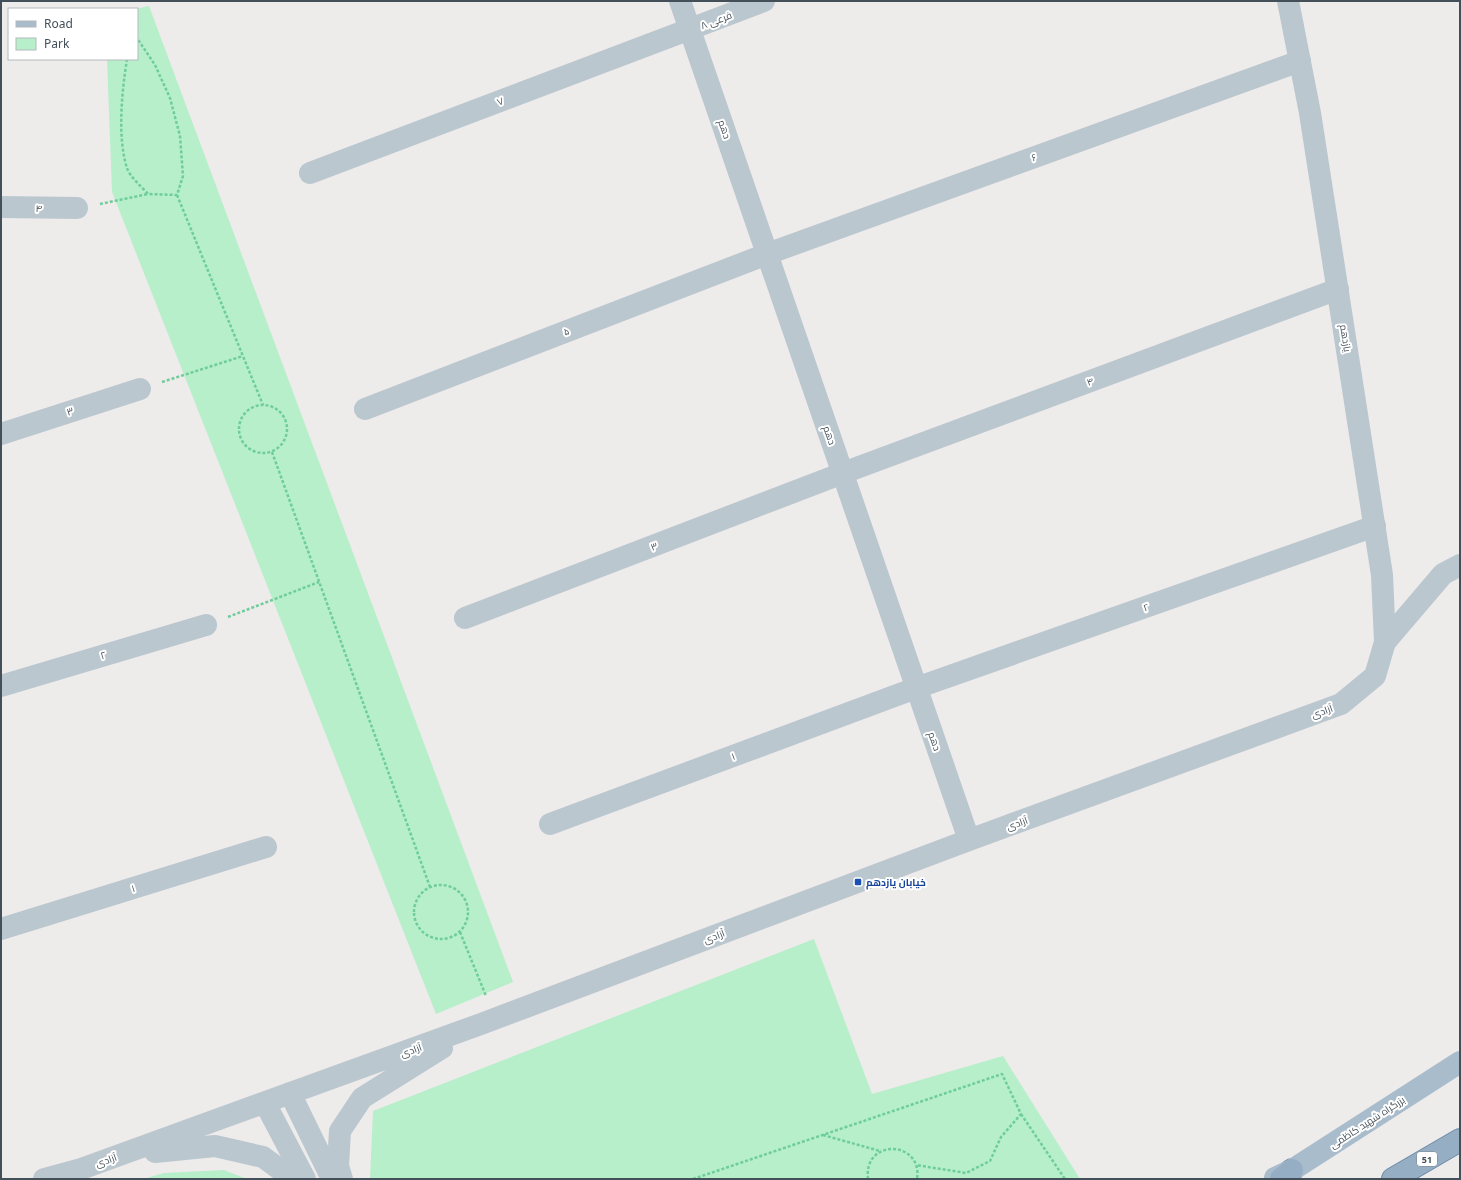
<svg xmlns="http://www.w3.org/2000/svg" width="1461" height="1180" font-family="'Noto Sans',Cairo,sans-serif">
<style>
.green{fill:#b6efca}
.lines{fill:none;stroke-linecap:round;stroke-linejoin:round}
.trunk-casing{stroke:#6c8ca8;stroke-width:24}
.path{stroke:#6ecd9a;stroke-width:2.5;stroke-dasharray:3 2;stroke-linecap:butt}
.minor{stroke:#bbc7cf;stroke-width:22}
.tertiary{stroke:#bbc7cf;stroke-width:22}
.primary{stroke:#a9bccc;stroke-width:22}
.trunk{stroke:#95aec4;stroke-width:22}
.transit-dot{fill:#1a4fb4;stroke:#fff;stroke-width:1.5}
.labels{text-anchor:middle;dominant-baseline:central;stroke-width:4;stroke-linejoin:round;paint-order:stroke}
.shield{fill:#fff;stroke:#7b848b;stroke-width:1}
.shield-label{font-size:9px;font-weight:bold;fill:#435059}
.street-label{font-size:10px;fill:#435059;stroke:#fff}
.transit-label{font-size:10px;font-weight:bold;fill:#164399;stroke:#fff;text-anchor:start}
</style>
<rect width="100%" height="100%" fill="#eeebeb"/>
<path class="green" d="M149,6L513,982L436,1014L112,192L107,59H137V9H135Z
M814,939L872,1094L1003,1056L1080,1179H370L373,1111Z
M224,1170L247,1179H143L164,1173Z"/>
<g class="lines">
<g class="trunk-casing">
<path id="trunk" d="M1281,1179L1292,1170
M1393,1179L1460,1140"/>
</g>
<path class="path" d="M127,59C122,91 117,137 127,168C130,177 142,187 148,194L177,195L183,176L180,136L170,98L155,65L137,38
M177,195L263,405
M100,204L148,194
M162,382L243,356
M239 429a24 24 0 1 1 48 0a24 24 0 1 1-48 0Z
M272,452L430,887
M228,617L319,582
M414 912a27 27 0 1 1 54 0a27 27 0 1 1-54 0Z
M460,932L486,996
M1021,1114L1065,1179
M823,1135L880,1151
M693,1179L1002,1074L1021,1114L1001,1137L990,1161L966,1173L916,1165
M868,1179C863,1138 923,1140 917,1179"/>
<path class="minor" d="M310,173L764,1
M1,207L77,208
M365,409L767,254L1300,61
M1,434L140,389
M465,618L843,473L1338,289
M1385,642L1443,574L1460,565
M1,686L206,625
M550,824L916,688L1375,526
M1,929L266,847"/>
<path class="tertiary" d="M680,1L969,840
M290,1093L332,1179
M265,1103L305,1179
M155,1152L215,1146L263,1157L293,1179
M44,1179L81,1169L481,1024L969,840L1341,704L1375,676L1385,642L1382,575L1310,113L1288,1
M342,1179L338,1166L340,1131L362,1098L442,1048"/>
<path class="primary" d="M1275,1178L1292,1170L1460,1062"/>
<use href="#trunk" class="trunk"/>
</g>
<rect class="transit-dot" x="854" y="878" width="8" height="8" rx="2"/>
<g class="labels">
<rect class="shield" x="1417" y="1152" width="20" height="14" rx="3"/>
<g class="shield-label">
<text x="1427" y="1159">51</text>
</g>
<g class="street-label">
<text transform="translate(716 20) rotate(-21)">فرعی ۸</text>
<text transform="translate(500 101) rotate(-21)">۷</text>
<text transform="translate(725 129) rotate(71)">دهم</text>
<text transform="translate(1034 157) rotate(-20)">۶</text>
<text transform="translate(39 208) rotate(1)">۴</text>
<text transform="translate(566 331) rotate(-21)">۵</text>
<text transform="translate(1346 338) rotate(81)">یازدهم</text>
<text transform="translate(1090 381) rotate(-20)">۴</text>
<text transform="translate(70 411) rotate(-18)">۳</text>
<text transform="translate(830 435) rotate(71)">دهم</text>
<text transform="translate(654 546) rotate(-21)">۳</text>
<text transform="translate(1146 607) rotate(-19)">۲</text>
<text transform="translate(103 655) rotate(-17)">۲</text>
<text transform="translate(1322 711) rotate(-20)">آزادی</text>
<text transform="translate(935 741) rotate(71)">دهم</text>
<text transform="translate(733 756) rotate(-20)">۱</text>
<text transform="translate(1017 823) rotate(-20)">آزادی</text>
<text transform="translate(133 888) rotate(-17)">۱</text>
<text transform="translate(714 936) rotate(-21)">آزادی</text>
<text transform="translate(411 1050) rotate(-20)">آزادی</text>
<text transform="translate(1367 1122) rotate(-33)">بزرگراه شهید کاظمی</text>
<text transform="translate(106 1160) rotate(-20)">آزادی</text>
</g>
<g class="transit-label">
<text x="866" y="882">خیابان یازدهم</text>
</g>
</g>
<rect width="1461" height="1180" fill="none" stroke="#435059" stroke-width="4"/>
<rect x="8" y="8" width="130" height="52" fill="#ffffff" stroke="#b4b9bd"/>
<rect x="16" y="21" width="20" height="6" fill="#a9bccc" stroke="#b4b9bd"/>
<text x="44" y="28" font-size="12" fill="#435059">Road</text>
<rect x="16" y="38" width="20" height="12" fill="#b6efca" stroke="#b4b9bd"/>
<text x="44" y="48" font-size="12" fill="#435059">Park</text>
</svg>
